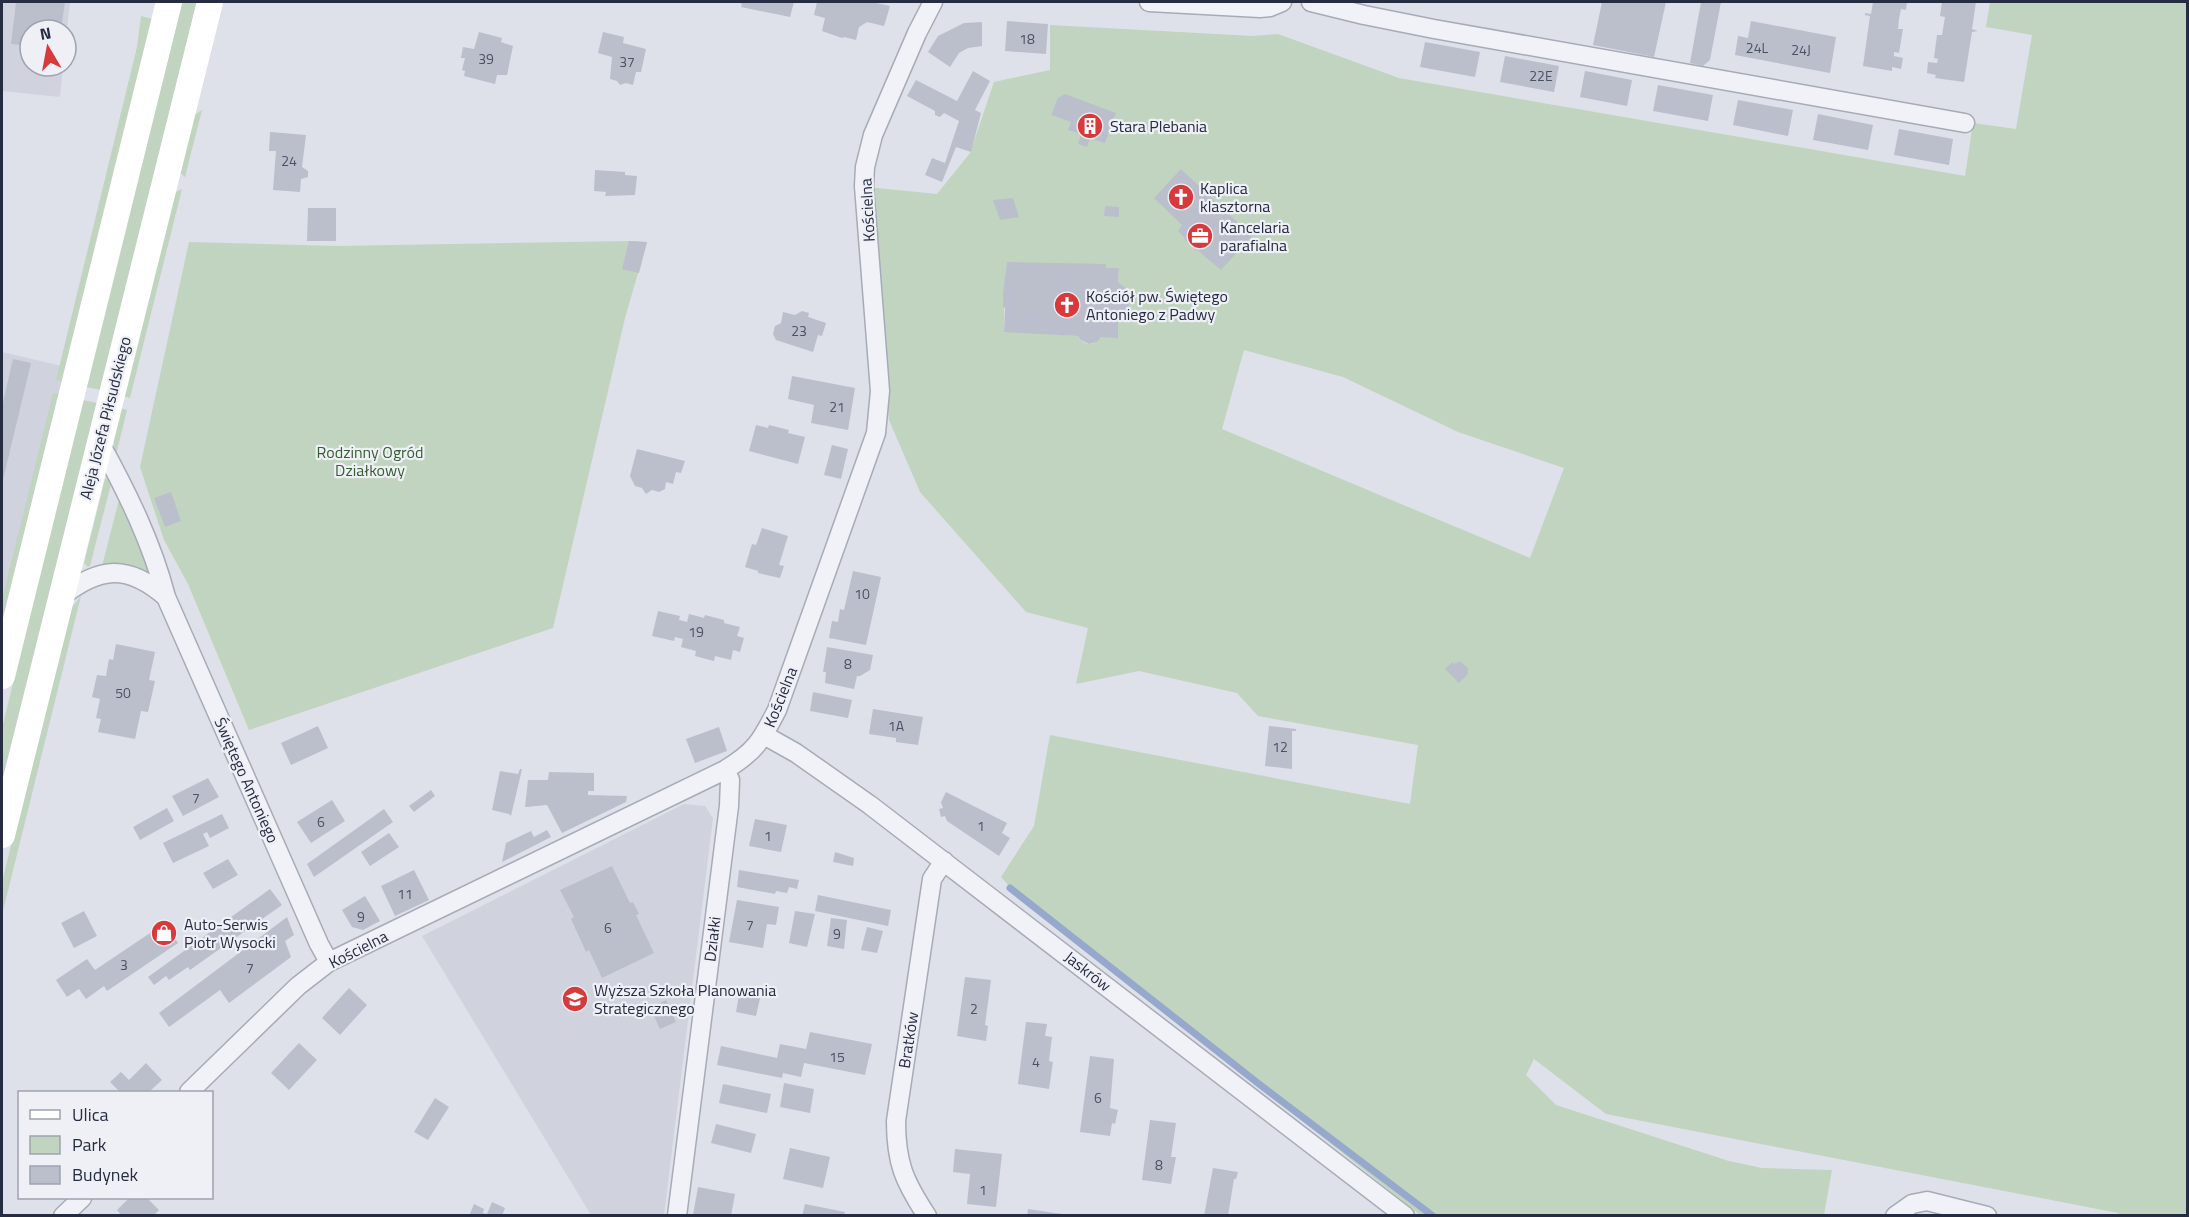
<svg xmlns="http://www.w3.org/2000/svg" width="2189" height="1217" font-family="'Titillium Web',sans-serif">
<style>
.built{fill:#d0d3de}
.green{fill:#c1d4bf;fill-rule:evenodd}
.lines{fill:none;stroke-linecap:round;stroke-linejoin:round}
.stream{stroke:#96a9cc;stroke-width:7}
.building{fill:#bbbfcc}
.street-casing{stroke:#a7abb7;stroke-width:21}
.street{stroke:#f1f2f7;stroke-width:18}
.secondary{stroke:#fff;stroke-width:26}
.labels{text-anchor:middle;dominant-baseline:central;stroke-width:4.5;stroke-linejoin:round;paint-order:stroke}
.number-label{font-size:14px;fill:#4b5164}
.poi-label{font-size:16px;fill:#262c41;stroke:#eef0f6;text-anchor:start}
.street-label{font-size:16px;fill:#262c41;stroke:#eef0f6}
.park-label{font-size:16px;fill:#345e32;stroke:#eef0f6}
</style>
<rect width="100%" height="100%" fill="#dee1e9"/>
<path class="built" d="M2,2H70L66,39V30H30V66H63L60,97L2,91Z
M2,352L66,367L2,623Z
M684,804L705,806L713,818L664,1215H591L422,936Z"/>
<path class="green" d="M182,2H197L101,390L86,387Z
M1990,2H2187V1215H2119L2118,1213L1606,1114L1534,1059L1526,1075L1556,1105L1729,1161L1762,1168L1832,1170L1824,1215H1420L1011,888L1001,877L1034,826L1050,735L1410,804L1418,745L1258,716L1237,693L1139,671L1076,684L1088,628L1026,612L920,492L889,420L872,212L867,187L937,194L970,153L994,82L1050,70V25L1253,36L1278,34L1399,78L1965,176L1973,123L2016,129L2032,35L1986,27ZM1106,264V268H1119L1118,282C1134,292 1134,310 1118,320L1117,337H1101C1094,347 1084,346 1078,336L1004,331V288ZM1244,350L1343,377L1458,432L1564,468L1530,558L1222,429Z
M141,16L152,19L62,382L56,380L137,47Z
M202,110L185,177L179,172L193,116Z
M182,189L130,398L123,396L174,193Z
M629,241L647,242L625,318L553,628L249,730L188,584L164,540L140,467L189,242L336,246Z
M53,393L59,394L2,623V600Z
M83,400L97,403L2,785V728Z
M120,408L127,410L116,455L113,441Z
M108,478L112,480L90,566L88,567L84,563L105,479Z
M120,496L152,570L148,573L123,564L102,566Z
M81,596L2,915V882L66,623L71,608Z"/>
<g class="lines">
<path class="stream" d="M1010,888L1259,1084L1433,1216"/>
</g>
<path class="building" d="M16,2H65L61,30H30V46L11,44Z
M737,2H794L790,17L741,7L742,4Z
M817,2H872L890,6L884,26L867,22L859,27L856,40L844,37L842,38L822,31L825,18L814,15Z
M1602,2H1666L1654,57L1593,45Z
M1701,2H1721L1710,60L1703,66L1690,63Z
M1873,2H1907L1906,10L1901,9L1899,19L1898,29H1903L1899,53L1894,52V56L1903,58L1901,69L1892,67V71L1863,66L1870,16L1865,15V13L1871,14Z
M1942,2H1976L1972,29L1978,31L1972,32L1964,82L1935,78L1936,75L1927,73L1928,62L1937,63L1938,59L1934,58L1937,35H1942L1945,17L1940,16Z
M1007,21L1048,24L1046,54L1005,51Z
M1751,21L1836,37L1830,73L1735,55L1738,36L1748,38Z
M982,22V46L968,48L959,53L950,67L928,52L938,36L964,23Z
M479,32L502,38L501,42L513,46L507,75H497L495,84L464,76L465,71L462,70L465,58H461L463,47L474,49Z
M603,32L624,37L623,43L646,49L641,72H636L633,85L626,83L620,85L617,81L610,79L612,57L598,53Z
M1425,42L1480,52L1475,77L1420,67Z
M1505,56L1559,66L1554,92L1500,82Z
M973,71L990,81L975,110L981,113L971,152L956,147L942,182L925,175L932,158L945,163L959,121L944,113L940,117L935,115V111L907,96L916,80L957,101Z
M1585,71L1632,80L1627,106L1580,97Z
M1658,85L1713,95L1708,121L1653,111Z
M1065,94L1116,113L1105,143L1090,138L1087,147L1078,144L1081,134L1068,130L1071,122L1051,115L1058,98Z
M1738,100L1793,110L1788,136L1733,125Z
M1818,114L1873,125L1868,150L1813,140Z
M1899,129L1953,139L1949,165L1894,155Z
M270,132L306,135L302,167L308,171V177L301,179L300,192L273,190L276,151H269Z
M1181,169L1252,236L1221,270L1184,239L1185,238L1178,231L1182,225L1154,198Z
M595,170L625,172V175L637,176L635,195L605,196L606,192L594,191Z
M1013,198L1019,217L1000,220L993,200Z
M1105,206L1119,207V217L1104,216Z
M308,208H336V241H307Z
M629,241L647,242L639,273L622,269Z
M1007,262L1106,264V268H1119L1118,282L1127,289L1130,303L1127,313L1118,320V338L1101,337L1097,342L1089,344L1081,340L1078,336L1004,332L1005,308L1003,307V293Z
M802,311L809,313L808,317L826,323L822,336L818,335L813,352L776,340L773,334L775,326L781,323L783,312L795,315Z
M13,359L31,363L2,484V407Z
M792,376L855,388L848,430L811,423L814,405L788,399Z
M756,425L768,428L769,425L789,430L788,433L805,437L798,464L749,451Z
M832,445L848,449L841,479L824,475Z
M637,449L685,461L681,473L676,472L673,484L666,482L665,489L659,492L652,490L646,494L642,488L635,486L630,476Z
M171,492L181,521L165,527L154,498Z
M762,528L788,536L779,565L784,566L780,578L758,573V571L745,567L752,544L756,545Z
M853,571L881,577L866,645L829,638L832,621L838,622L840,609L844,610Z
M658,611L680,616L679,620L687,622L689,614L704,618L705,615L724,620V623L740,627L737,636L744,638L740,652L733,650L731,660L715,656L714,661L695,656L696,651L681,647L683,639L675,637L674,641L652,636Z
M116,644L155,652L149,680L155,681L148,712L141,711L135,739L98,732L101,719L96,718L100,699L92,697L97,675L106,676L109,659L113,660Z
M827,647L873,655L870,670L860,676H857L854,689L825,683L826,672H823Z
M1460,661L1468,668V674L1459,683L1445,669L1452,662L1454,664Z
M813,692L852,700L848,718L810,711Z
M873,709L923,717L918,745L896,742V738L869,734Z
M318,726L328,748L291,765L281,743Z
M1269,726L1296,729V731H1292V769L1265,766Z
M719,727L727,751L695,763L686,739Z
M520,769H522L511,816L509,814L492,810L500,771L518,774Z
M549,772L594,773V791H588V795L627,796L626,802L562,833L547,805L525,807L528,780H548Z
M208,778L219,797L183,816L172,796Z
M431,790L435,796L414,812L409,806Z
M946,792L1007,823L1002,833L1010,838L999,856L947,821L945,816L941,817L939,809L943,808L941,802Z
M332,800L345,821L311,843L297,822Z
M167,808L174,821L140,840L133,827Z
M384,809L393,822L314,877L307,864Z
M222,814L229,828L210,838L207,832L203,834L209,846L173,863L163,843Z
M755,819L787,825L781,852L749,846Z
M547,830L551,837L502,862L506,843L531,831L534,837Z
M389,833L399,847L370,866L361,852Z
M835,852L854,858L853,866L833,862Z
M228,859L238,875L213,889L203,873Z
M612,866L630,903L633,902L639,914L636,915L654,953L602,978L589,950L586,952L571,919L574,917L560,890Z
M414,870L429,900L395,916L381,886Z
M739,870L799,880L797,889L789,887L787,893L776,891L775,894L737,887Z
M270,889L282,905L190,970L188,967L169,980L166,976L154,985L148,977Z
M818,895L891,910L888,926L815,911Z
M365,896L380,921L363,930L352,927L342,910Z
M737,900L779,907L776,925L767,924L763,948L729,942Z
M84,911L97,936L74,948L61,923Z
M795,911L815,914L807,947L789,943Z
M287,917L294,935L285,941L291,957L229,1003L220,990L169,1027L159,1013Z
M831,918L847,920L844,949L827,946Z
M165,923L178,943L107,991L104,986L86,999L79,989L67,997L56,980L87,959L95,970Z
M867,927L883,931L877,953L861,950Z
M965,977L991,980L985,1025L988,1026L986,1041L957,1036Z
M349,988L367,1005L340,1035L322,1018Z
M740,989L761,994L756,1016L736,1012Z
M666,1000L676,1022L660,1029L650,1008Z
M1026,1022L1047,1024L1045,1036L1052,1037L1049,1061L1053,1062L1049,1089L1018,1084Z
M810,1032L872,1044L865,1075L804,1063L801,1077L783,1073L782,1078L717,1065L721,1046L777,1058L780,1044L806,1049Z
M299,1043L317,1060L289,1090L271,1073Z
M1090,1056L1114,1059L1110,1108L1118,1110L1115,1124L1112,1123L1110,1136L1080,1132Z
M146,1063L162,1080L149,1092H120L110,1082L121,1072L129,1080Z
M784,1083L814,1089L810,1113L780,1107Z
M723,1084L771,1094L767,1113L719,1103Z
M435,1098L449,1107L428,1140L414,1132Z
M1150,1120L1176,1123L1171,1157H1176L1171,1184L1142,1180Z
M716,1124L756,1134L751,1153L711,1143Z
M790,1148L830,1157L823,1188L783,1179Z
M955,1149L1002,1154L996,1207L967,1204L970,1174L953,1172Z
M1213,1168L1238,1172L1236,1179H1234L1228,1216H1204Z
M698,1187L735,1194L731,1216L693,1215Z
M129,1198H147L159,1210L153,1216H122L117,1210Z
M492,1202L505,1208L502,1216H469L474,1204L484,1209L483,1213L487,1214Z
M805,1204L845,1212L844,1216H802Z
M1028,1209L1062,1214L1061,1216H1027Z"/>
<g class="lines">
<g class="street-casing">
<path id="street" d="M1149,2L1260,8L1270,7L1282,2
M1311,2L1364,15L1434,29L1965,123
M100,443C127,492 152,543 166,597L319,944L329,962
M61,597C100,566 128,564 166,597
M764,735L796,753L870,805L1405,1216
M189,1092L298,986L329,962L725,770C756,751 761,741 777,710L876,433L880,391L864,186L865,167L873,135L917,33L933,2
M63,1216L82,1198
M677,1216L729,806L730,780L725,770
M927,1216C904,1181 896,1163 896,1121L932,879L944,861
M1895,1216L1912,1204L1927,1201L1987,1216"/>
</g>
<use href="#street" class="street"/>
<path class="secondary" d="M2,676L169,2
M2,835L210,2"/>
</g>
<defs>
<g id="building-disc" transform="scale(1.35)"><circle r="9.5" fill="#d8393a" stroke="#eef0f6"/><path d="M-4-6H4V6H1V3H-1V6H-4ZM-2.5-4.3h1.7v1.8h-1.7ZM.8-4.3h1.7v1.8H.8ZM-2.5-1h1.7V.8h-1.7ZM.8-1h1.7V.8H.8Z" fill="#fff"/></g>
<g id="church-disc" transform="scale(1.35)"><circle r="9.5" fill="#d8393a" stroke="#eef0f6"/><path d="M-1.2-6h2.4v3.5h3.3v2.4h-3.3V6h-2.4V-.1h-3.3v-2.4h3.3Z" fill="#fff"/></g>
<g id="office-disc" transform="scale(1.35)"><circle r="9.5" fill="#d8393a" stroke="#eef0f6"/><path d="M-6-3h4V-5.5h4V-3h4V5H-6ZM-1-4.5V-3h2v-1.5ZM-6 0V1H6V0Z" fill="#fff"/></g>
<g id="shop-disc" transform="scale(1.35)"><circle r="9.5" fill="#d8393a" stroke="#eef0f6"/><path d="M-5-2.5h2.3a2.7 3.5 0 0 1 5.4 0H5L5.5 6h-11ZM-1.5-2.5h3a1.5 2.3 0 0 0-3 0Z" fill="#fff"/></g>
<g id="university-disc" transform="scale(1.35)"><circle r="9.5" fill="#d8393a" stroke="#eef0f6"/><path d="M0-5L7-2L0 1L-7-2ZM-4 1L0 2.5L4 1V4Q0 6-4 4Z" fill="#fff"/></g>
</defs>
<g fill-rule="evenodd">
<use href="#building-disc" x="1090" y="126"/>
<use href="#church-disc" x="1181" y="197"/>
<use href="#office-disc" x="1200" y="236"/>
<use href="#church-disc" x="1067" y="305"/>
<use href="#shop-disc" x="164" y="933"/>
<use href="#university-disc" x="575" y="999"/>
</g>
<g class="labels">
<g class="number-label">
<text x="1027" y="38">18</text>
<text x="1757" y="47">24L</text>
<text x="1801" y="49">24J</text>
<text x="486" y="58">39</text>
<text x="627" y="61">37</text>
<text x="1541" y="75">22E</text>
<text x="289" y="160">24</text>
<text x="799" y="330">23</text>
<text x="837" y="406">21</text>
<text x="862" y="593">10</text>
<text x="696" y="631">19</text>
<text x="848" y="663">8</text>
<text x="123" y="692">50</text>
<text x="896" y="725">1A</text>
<text x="1280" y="746">12</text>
<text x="196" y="797">7</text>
<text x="321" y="821">6</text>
<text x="981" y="825">1</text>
<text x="768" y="835">1</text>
<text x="405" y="893">11</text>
<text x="361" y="916">9</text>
<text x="750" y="924">7</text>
<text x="608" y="927">6</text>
<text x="837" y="933">9</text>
<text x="124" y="964">3</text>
<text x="250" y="967">7</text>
<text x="974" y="1008">2</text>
<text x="837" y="1056">15</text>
<text x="1036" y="1061">4</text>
<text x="1098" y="1097">6</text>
<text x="1159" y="1164">8</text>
<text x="983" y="1189">1</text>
</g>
<g class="poi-label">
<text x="1110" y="126">Stara Plebania</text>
<text x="1200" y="188">Kaplica<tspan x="1200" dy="18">klasztorna</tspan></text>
<text x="1220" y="227">Kancelaria<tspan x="1220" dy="18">parafialna</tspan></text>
<text x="1086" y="296">Kościół pw. Świętego<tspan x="1086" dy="18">Antoniego z Padwy</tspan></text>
<text x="184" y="924">Auto-Serwis<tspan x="184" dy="18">Piotr Wysocki</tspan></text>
<text x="594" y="990">Wyższa Szkoła Planowania<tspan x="594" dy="18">Strategicznego</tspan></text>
</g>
<g class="street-label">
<text transform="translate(867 210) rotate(-93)">Kościelna</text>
<text transform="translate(105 418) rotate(-76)">Aleja Józefa Piłsudskiego</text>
<text transform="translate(780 697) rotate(-68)">Kościelna</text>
<text transform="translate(247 780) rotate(66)">Świętego Antoniego</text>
<text transform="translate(712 939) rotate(-83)">Działki</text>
<text transform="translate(358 949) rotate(-27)">Kościelna</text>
<text transform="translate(1088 971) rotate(38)">Jaskrów</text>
<text transform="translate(908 1040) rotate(-81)">Bratków</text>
</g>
<g class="park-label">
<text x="370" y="452">Rodzinny Ogród<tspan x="370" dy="18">Działkowy</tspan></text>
</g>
</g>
<rect width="2189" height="1217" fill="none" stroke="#262c41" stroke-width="6"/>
<rect x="18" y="1091" width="195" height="108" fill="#eef0f6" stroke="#9ea2ae" stroke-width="1.5"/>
<rect x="30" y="1110" width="30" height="9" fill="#ffffff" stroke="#9ea2ae" stroke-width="1.5"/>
<text x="72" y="1121" font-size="18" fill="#262c41">Ulica</text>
<rect x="30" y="1136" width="30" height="18" fill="#c1d4bf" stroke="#9ea2ae" stroke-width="1.5"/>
<text x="72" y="1151" font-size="18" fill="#262c41">Park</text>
<rect x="30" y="1166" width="30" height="18" fill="#bbbfcc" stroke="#9ea2ae" stroke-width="1.5"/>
<text x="72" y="1181" font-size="18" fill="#262c41">Budynek</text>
<g transform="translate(48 48) rotate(350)"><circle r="28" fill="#eef0f6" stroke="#9ea2ae" stroke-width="1.5"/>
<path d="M0-4.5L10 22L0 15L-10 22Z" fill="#d8393a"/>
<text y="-9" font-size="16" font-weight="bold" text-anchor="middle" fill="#262c41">N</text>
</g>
</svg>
